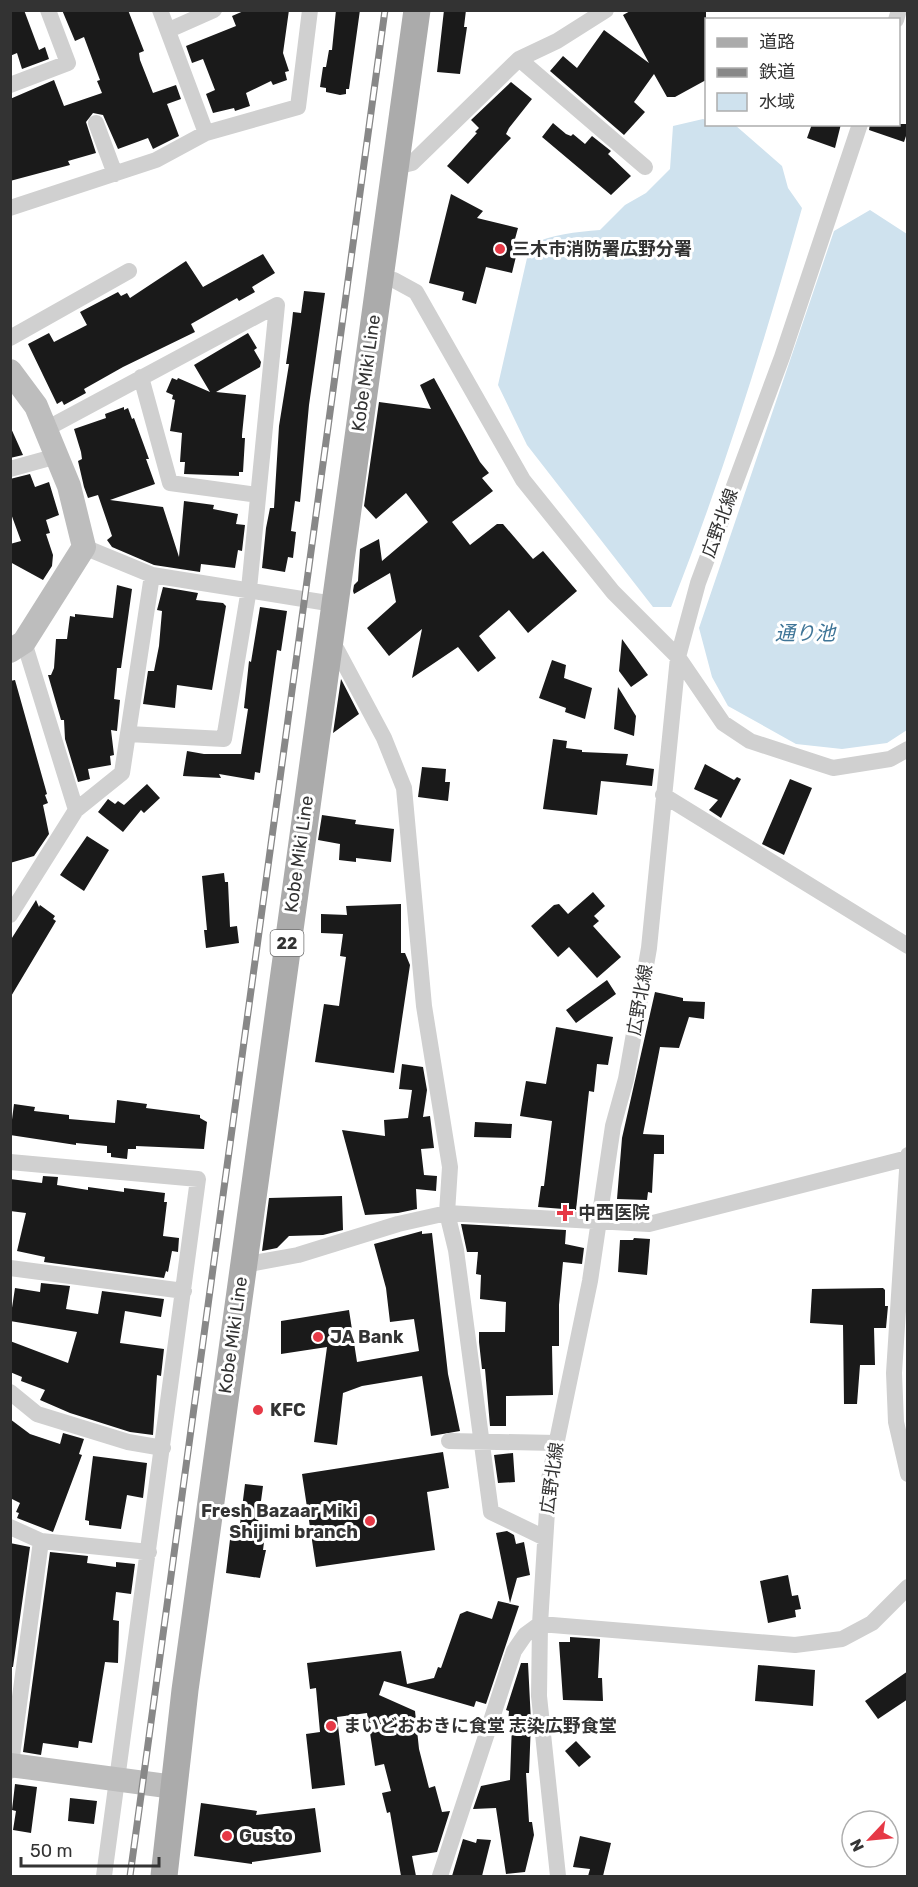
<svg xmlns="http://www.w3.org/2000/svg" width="918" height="1887" font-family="Rubik,'Noto Sans JP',sans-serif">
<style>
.water{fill:#cfe2ee}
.building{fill:#1a1a1a}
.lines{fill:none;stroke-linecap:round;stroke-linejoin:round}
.street{stroke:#d0d0d0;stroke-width:16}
.secondary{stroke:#bdbdbd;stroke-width:24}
.primary{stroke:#ababab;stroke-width:27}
.rail-casing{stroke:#888;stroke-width:7}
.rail{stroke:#fff;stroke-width:4.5;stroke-dasharray:14;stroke-linecap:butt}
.poi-dot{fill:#e63946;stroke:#fff;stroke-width:2}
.labels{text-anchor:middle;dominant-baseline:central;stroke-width:6;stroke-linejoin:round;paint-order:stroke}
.shield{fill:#fff;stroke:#707070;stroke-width:1.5}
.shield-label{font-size:16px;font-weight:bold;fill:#333}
.poi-label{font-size:18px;font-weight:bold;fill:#333;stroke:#fff;text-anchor:start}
.street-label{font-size:18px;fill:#333;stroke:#fff}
.water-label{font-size:20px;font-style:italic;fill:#3f7597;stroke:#fff}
</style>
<rect width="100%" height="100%" fill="#fff"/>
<path class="water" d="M703,119L706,120V124L735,125L782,166L788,188L802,208C764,343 723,476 671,607H653L527,445L498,385L530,245C553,234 575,232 600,230L625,205L646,193L670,169L673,126Z
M870,210L907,234V730L887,743L842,749L796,744L728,706L712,677L699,628L834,231Z"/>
<path class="building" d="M10,10H24L39,50L45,47L49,59L22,69L17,53L10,56Z
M62,10H128L144,51L139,53L140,60L153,93L176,85L181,99L167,104L179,136L153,149L148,138L118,149L103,115L93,113L86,122L96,153L68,161L70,165L10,181V99L54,80L64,106L102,93L97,81L100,80L84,37L75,41Z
M246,10H289L283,53L289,71L285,72L287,80L273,85L271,81L246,93L250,106L235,111L234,108L213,113L206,94L215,90L203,59L192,63L186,46L236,26L232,16Z
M336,10H360L349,89H346V94L340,95L326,92V88L320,87L323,67H326L329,50H332Z
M444,10H466L464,27H467L460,74L437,72Z
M632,10H706V80L675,97H667L654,74L634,102L645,112L624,135L550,71L563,56L577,68L604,30L649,63L623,15Z
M511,82L532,99L509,128L506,134L511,138L468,184L447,166L477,133L475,132L479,128L471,120Z
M553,123L566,134L571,136L573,134L585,144L592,136L611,151L608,154L631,176L611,195L542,137Z
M812,124H841L835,148L807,138Z
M870,124H908V130L904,142L869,130Z
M451,194L483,211L477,218L518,228L515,239L520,240L512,273L486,267L476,304L462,300L464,292L429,283Z
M263,254L275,273L252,287L255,292L239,301L237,298L191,324L195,332L123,367L84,389L86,393L64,405L62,401L57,404L28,344L49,333L54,342L87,325L80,312L118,292L121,296L127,293L130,298L186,261L203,287Z
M304,291L325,293L309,405L300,502L295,501L291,531L296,532L293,558L288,557L285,572L262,568L266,528L270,508H274L279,426L289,364H286L292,322L293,312L301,313Z
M248,333L257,348L254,350L261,362L260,367L216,392L246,395L242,435V438H245L243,472H239V476L184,474L185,462H180L182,433L170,431L175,400L172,399L173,395L166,392L172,378L177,380L178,378L210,392L194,365Z
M434,378L480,462L489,473L482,478L493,491L452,522L470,545L497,524H503L533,559L543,551L577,591L528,633L509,610L479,636L496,658L478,672L458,647L412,678L422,629L389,656L367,628L396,602L390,573L354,594L353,591L354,585L358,581L360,549L379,539L382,561L428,522L406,493L376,519L364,506L379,402L431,409L420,385Z
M124,407V410L128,408L132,419L134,418L149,459H146L155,484L110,500L163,507L179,557L184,501L214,505L213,509L238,514L236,524L245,525L242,551L238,550L235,568L201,564L200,572L154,565L112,547L107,540L112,536L98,495L88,498L84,487L78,461L82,459L81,452L74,429L106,418L105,414Z
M10,426L23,455L10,458Z
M30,474L35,487L49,482L59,515L46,520L50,533L46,534L53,555L52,566L43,580L10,562V544L21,541L10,511V479Z
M117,585L132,589L121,668H117L114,699L120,700L117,731L111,730L114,755L110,756L111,765L88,769L90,779L78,782L65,739L64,720H61L48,675H51L54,668L56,639H67L70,616L75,617V614L113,618Z
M163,587L198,593L196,600L223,603L226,606L212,690L177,685L175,708L143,704L148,671H154L159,646L162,611L157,610Z
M260,607L287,611L281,651L277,650L260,773L255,772L254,780L219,774L221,778L183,776L187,751L204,754H241L248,709L244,708L249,661L251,662Z
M622,639L648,675L631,687L619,671Z
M552,660L566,665L564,678L592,688L585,719L565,712L566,708L539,698Z
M341,679L359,714L333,733Z
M15,680L47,794L45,795L48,803L43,805L49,834L34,856L10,863V681Z
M618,687L636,716L634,736L614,729Z
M553,739L567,741L566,748L582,750V752L628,754L626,765L654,769L652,786L601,781L597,815L543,809Z
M705,764L734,780L737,777L741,779L721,818L709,810L718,800L694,789Z
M422,767L446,769L445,782H450L448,801L418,797Z
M790,779L812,788L784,855L762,844Z
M147,784L160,798L144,813L141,810L123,832L98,812L108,799L115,804L118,801L124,805Z
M322,815L356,820L355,824L394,829L391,862L356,858V862L339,860L340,844L318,840Z
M87,836L109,850L84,891L60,875Z
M224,873L225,882H228L230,927L237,926L239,943L206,948L204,930H207L202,876Z
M593,892L605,906L594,916L599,921L593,926L621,957L597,978L569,947L558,957L531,926L554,905L559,904L568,914Z
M36,900L39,907L40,905L55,916L53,919L56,921L10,998V941Z
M401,904V953H405L410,965L394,1073L315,1062L324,1004L339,1006L346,957L340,956L343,934L321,933V914L347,915L346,906Z
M607,980L616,994L576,1023L566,1010Z
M655,992L683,998V1001L705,1002L704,1019L689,1017L679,1048L660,1047L643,1134L664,1135V1154H654L652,1193L648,1192L647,1200L617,1199L622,1138Z
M556,1027L613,1037L608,1065L597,1064L594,1092L589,1091L576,1210L538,1207L541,1186H544L552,1121L520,1116L526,1081L546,1084Z
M402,1064L423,1067L427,1090L423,1117L430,1116L434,1148L421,1149L424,1175L437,1176L436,1191L416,1189L417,1209L398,1213L365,1215L342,1130L385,1136L384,1120L408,1118L412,1090L399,1089Z
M117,1100L147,1104L146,1108L200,1115V1118L207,1122L204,1149L136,1146V1149H128L127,1159L111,1157V1153H107V1146L76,1143V1145L10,1135L14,1104L35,1107L34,1111L69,1115V1119L115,1123Z
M475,1122L512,1124L511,1138L474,1137Z
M43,1176L58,1177L57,1185L88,1190V1187L124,1192V1188L165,1193L164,1202H167L163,1236L179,1238L178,1252L172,1251L168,1272L166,1271L164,1278L44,1262L45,1257L17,1251L26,1213L10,1211V1179L42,1183Z
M342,1196L343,1230L323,1235L289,1236L277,1248L262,1251L269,1198Z
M461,1224L566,1230L565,1244L584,1248L582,1264L563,1262L559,1305V1346H552L553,1395L506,1396V1426H490L485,1369H482L479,1342V1332H505L506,1302L480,1299L481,1275L476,1274L478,1252H467Z
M422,1231V1234L432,1233L448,1374L460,1431L431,1436L422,1376L362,1386L343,1393L337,1445L314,1442L327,1347L281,1354V1321L349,1310L357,1362L419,1351L414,1319L390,1322L386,1288L374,1244Z
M634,1238L650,1239L647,1275L618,1272L620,1240H633Z
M41,1283L70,1286L66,1309L98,1314L102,1291L164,1299L161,1317L125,1311L120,1343L164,1349L161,1376L157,1375L153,1435L130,1432L70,1413L40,1400L45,1390L21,1381L22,1377L10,1372V1341L68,1363L77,1332L10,1321L15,1288L40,1292Z
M883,1288L885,1290V1306H888L886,1328H874L875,1365H860L857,1404H844L843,1325L810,1323L812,1289Z
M10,1419L30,1434L60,1444L63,1433L84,1439L79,1454L82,1455L53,1532L17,1518L19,1513L16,1512L20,1503L10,1498Z
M443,1452L449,1488L427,1492L435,1550L316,1567L302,1474Z
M513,1453L515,1482L498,1483L494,1455Z
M93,1456L147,1463L143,1498L127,1495L121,1529L89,1525V1521L85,1520Z
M245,1484L263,1486L258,1523L266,1527L263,1550H266L260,1578L226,1573L232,1523L240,1524Z
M507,1531L514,1535L516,1544L524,1542L530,1575L517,1578L510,1603L496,1533Z
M10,1543L30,1547L13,1667H10Z
M50,1552L88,1556L87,1563L116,1567V1562L135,1564L131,1594L116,1592L113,1620L119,1621L118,1663L105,1662L92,1743L79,1741L78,1748L43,1743L41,1755L23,1752Z
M788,1575L792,1596L798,1595L801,1609L795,1610L796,1617L768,1623L760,1581Z
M498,1601L519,1606L486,1704L476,1701L474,1707L384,1681L379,1695L415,1711L419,1749L429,1788L435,1786L442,1812L450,1811L437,1852L412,1856L416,1876H401L390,1812L387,1813L382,1793L391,1791L384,1764L375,1766L367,1713L337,1717L345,1785L312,1789L306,1734L320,1732L316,1688L310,1689L307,1663L401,1651L407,1684L434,1678L438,1667L441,1668L460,1614L467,1611L492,1619Z
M570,1637L600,1639L598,1678H602L603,1701L563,1700L559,1642H570Z
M521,1663H528L531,1722L529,1773H526L529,1822H532L534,1835L525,1872L506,1874L496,1808L473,1809L481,1786L510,1780L512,1723H508L509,1711L506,1710Z
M758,1665L815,1670L813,1706L755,1701Z
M908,1671V1699L878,1719L865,1701Z
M576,1741L591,1757L579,1767L565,1751Z
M15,1784L37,1787L31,1833L13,1830L16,1811L12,1810Z
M70,1798L97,1801L94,1824L68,1821Z
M201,1803L257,1811L256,1815L315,1808L321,1852L252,1862V1864L194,1856Z
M580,1836L611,1843L603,1876H588L590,1869L573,1867Z
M463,1839L476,1843L477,1839L491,1840L482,1876H452Z"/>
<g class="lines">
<path class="street" d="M160,10L206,133
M896,20L899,10
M169,30L214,10
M519,59L645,167
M10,85L68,63L48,10
M96,123L115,174
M395,167L412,163L519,59L557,41L606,10
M10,208L156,160L206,133L298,107L310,10
M379,280H394L416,292L523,480L613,592L678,657L723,723L750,741L833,768L890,759L908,749
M10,338L129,271
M141,377L170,483L258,495
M46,429L277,305L249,589L224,739L128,734
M10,469L57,456
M84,547L152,575L334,604
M24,642L76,810
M328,649L337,650L384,738L404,788L424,1006L450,1167L447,1213L456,1250L491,1512L545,1538
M663,795L908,946
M10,915L76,810L122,773L152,575
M908,1155L894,1373L896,1422L908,1474
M10,1162L198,1179L104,1876
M243,1265L298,1255L398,1224L447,1213L649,1224L908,1158
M10,1268L184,1291
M10,1392L37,1414L128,1442L163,1448
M449,1441L557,1443
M10,1527L41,1541L149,1552
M10,1771L41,1541
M440,1876L514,1651L525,1635L540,1624L549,1479L590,1281L613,1126L626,1079L649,948L678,657L698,583L782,357L860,124
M558,1876L539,1696L540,1624L795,1645L842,1639L872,1623L908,1587"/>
<path class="secondary" d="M10,371L36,406L69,486L84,547L24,642L10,651
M10,1765L174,1787"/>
<path class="primary" d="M164,1876L185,1690L417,10"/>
<g class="rail-casing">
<path id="rail" d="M130,1876L385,10"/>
</g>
<use href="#rail" class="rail"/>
</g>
<g class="poi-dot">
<circle cx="500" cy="249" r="6"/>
<path d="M562 1204h6v6h6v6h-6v6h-6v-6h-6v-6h6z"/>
<circle cx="318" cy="1337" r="6"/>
<circle cx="258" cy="1410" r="6"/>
<circle cx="370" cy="1521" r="6"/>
<circle cx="331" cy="1726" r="6"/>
<circle cx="227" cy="1836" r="6"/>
</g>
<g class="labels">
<rect class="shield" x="270.5" y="930" width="33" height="26" rx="4.5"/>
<g class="shield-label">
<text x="287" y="943">22</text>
</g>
<g class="poi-label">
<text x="512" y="249">三木市消防署広野分署</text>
<text x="578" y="1213">中西医院</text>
<text x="330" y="1337">JA Bank</text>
<text x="270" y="1410">KFC</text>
<text x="358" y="1511" text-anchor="end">Fresh Bazaar Miki<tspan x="358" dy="21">Shijimi branch</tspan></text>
<text x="343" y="1726">まいどおおきに食堂 志染広野食堂</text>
<text x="239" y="1836">Gusto</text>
</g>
<g class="street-label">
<text transform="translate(366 373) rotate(-82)">Kobe Miki Line</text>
<text transform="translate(720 523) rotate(-70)">広野北線</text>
<text transform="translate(299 854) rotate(-82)">Kobe Miki Line</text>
<text transform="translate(640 1000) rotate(-80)">広野北線</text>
<text transform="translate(233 1335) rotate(-82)">Kobe Miki Line</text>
<text transform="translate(552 1478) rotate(-82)">広野北線</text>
</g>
<g class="water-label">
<text x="805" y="633">通り池</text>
</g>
</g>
<rect width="918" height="1887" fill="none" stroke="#333333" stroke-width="24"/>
<rect x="705" y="18" width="195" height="108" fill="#ffffff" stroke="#adadad" stroke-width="1.5"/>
<rect x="717" y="38" width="30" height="9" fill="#ababab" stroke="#adadad" stroke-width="1.5"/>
<text x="759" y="48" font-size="18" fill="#333333">道路</text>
<rect x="717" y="68" width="30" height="9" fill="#888888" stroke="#adadad" stroke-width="1.5"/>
<text x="759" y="78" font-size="18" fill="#333333">鉄道</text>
<rect x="717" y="93" width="30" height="18" fill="#cfe2ee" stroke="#adadad" stroke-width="1.5"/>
<text x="759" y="108" font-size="18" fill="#333333">水域</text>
<g transform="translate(870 1839) rotate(244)"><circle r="28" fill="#ffffff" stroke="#adadad" stroke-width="1.5"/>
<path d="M0-4.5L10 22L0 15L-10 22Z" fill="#e63946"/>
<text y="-9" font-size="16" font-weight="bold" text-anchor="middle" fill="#333333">N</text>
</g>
<path d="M21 1857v9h138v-9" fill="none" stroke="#333333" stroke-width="3"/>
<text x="30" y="1857" font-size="18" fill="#333333" stroke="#ffffff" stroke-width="4.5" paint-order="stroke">50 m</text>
</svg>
